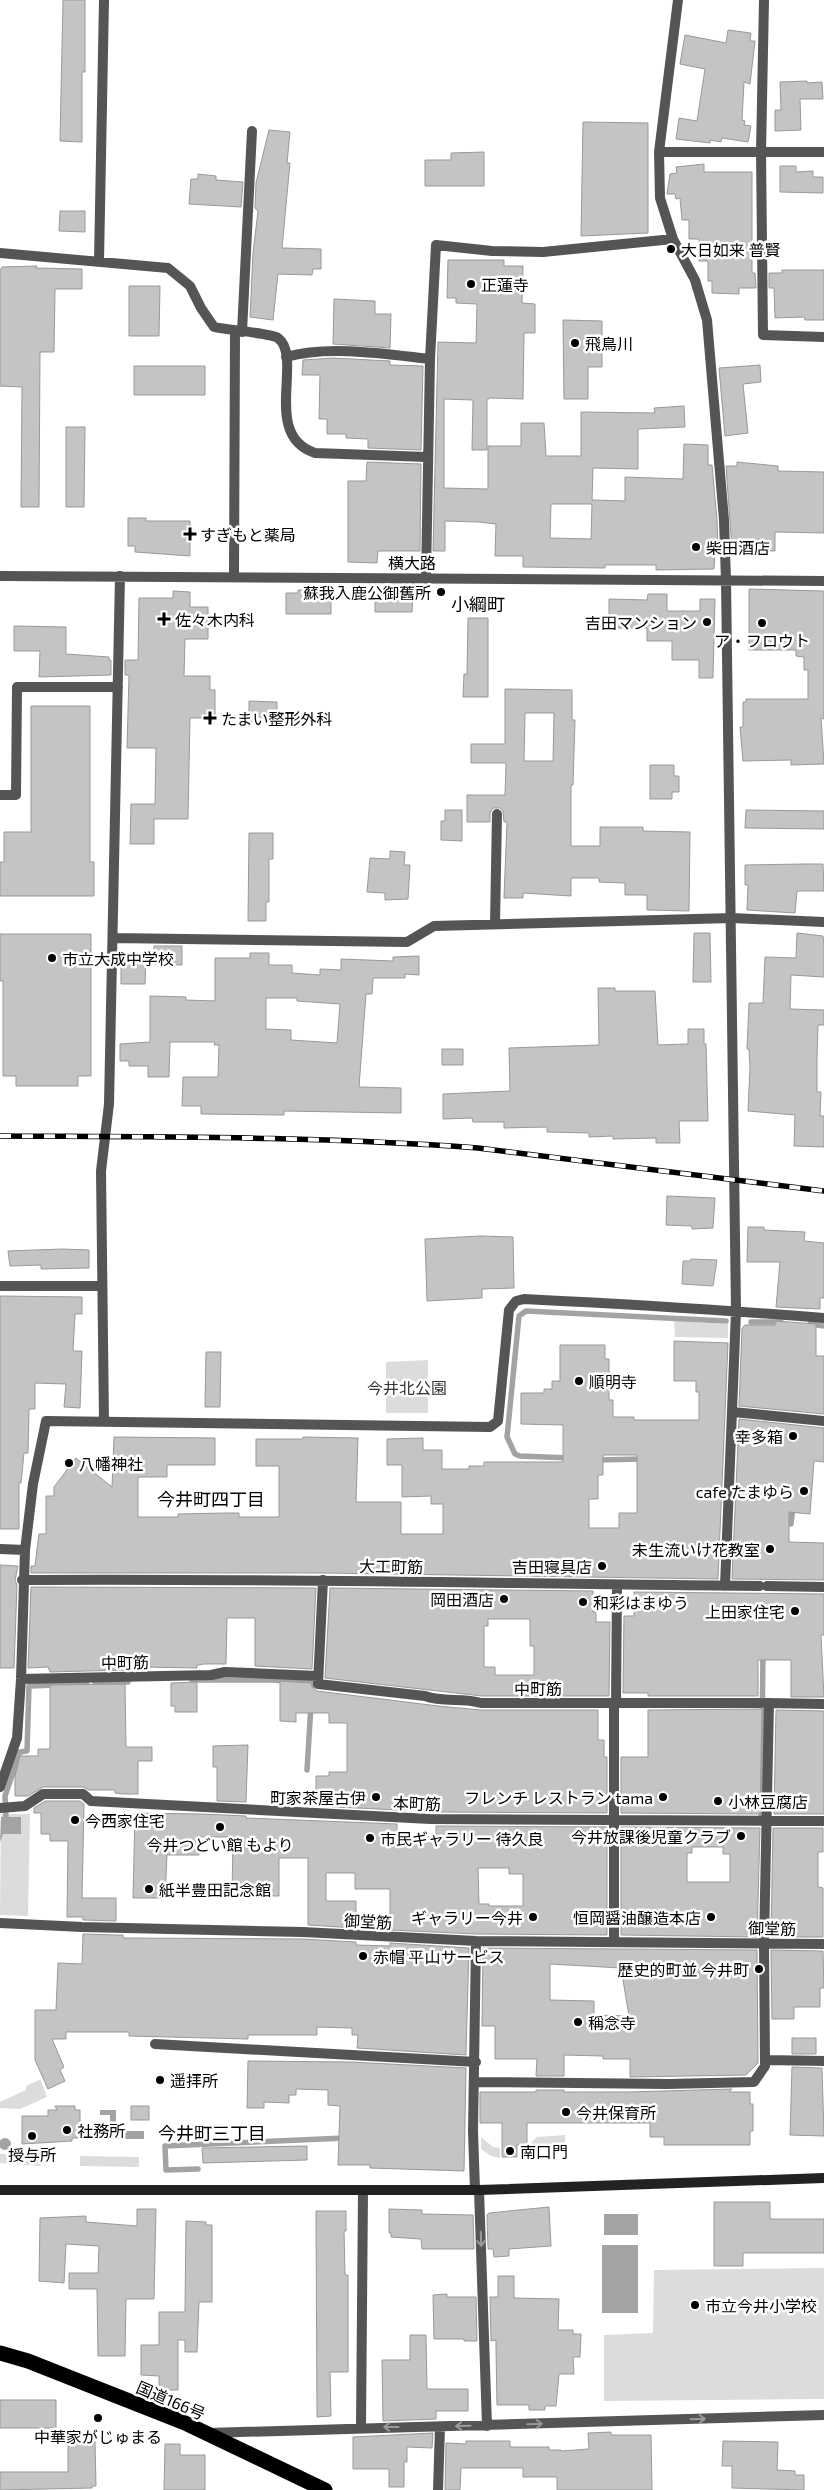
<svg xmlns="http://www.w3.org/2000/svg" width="824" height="2490" font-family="'Exo 2','Noto Sans JP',sans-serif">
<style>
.green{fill:#dcdcdc}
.water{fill:#a3a3a3}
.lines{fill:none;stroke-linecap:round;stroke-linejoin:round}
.stream{stroke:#a3a3a3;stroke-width:5.5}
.building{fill:#c4c4c4;stroke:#999;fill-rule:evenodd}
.street{stroke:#555;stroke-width:10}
.secondary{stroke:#222;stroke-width:10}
.highway{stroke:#000;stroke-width:15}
.rail-casing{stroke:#000;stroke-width:5.5}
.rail{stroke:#fff;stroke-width:4;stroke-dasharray:11;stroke-linecap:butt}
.oneway{stroke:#999}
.poi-dot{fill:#000;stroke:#fff;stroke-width:2}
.labels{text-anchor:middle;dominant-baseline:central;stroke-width:5;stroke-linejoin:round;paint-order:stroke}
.poi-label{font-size:16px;fill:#000;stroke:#fff;text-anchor:start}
.street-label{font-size:16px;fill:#000;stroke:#fff}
.park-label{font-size:16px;fill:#333;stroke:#fff}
.neighbourhood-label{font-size:18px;fill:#000;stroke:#fff}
</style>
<rect width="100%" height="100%" fill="#fff"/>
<path class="green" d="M674,1321L728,1324V1338L675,1337Z
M428,1360V1413H386V1362Z
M1,1814H30L28,1916L0,1915Z
M39,2080L41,2081L47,2097L20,2109L0,2108V2102L26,2090V2086Z
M565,2135V2146H541L525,2158L519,2159V2148L528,2146L537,2137Z
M481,2137L493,2147L500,2148V2158L491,2156L481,2149Z
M0,2154H41V2166L0,2163Z
M80,2156L139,2157V2167L80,2166Z
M824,2268V2399L604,2401V2335L653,2333L654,2270Z"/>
<path class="water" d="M1,1817H21V1834H3L0,1842Z
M100,2110H116V2131H144V2139H94V2131H110V2115H100Z
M-1 2144a6 6 0 1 1 12 0a6 6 0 1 1-12 0Z
M604,2214H638V2235H604Z
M602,2245H638V2313H602Z"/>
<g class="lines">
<path class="stream" d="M751,1322H781
M810,1324L824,1326
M570,1458L520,1456L515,1454L507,1437L519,1316L526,1311L726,1321
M597,1460L643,1459
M782,1524H791L793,1506
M192,1680H272L312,1683L311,1693
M95,1683L128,1682
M307,1770L311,1705
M761,1814L763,1653
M6,1817L5,1796L20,1752L27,1751L29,1686L87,1684
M198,2169L166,2170L165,2146L345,2138"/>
</g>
<path class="building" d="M63,0H85V72H82V142L60,141Z
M728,30L751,33L750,41H755L750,84L744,82L742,120L745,121L744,125L751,126L748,142L722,138L721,142L710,140V143L676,139L679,118L697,121L705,69L680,64L685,35L726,43Z
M807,81V83L822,82L823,99H800L801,130L775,131V110H781L780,82Z
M583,122L648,123V233L581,236Z
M269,130L290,132L287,163H290L282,248L321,249V269H313L312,275L278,274L273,320L250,317L253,253L258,211L255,208L256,183Z
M484,152V186H425V160H451V153Z
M704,164V172H752V273H755L756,288H739V294L712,293V281H708V261H699V239H689V220H682L680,198L676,199L675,194H667L670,174L677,173L676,167Z
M780,166H796V172L813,171V177H823V193L780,192Z
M198,174L216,176V180L243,182L241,207L189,204L191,179H198Z
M60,211H85V232L59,231Z
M448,260H504V266H523L522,303L535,304V333H524L523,399L490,398L487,400V450H472L473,400L444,399V488L488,489V446H521V423H544L546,456H581V412L655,413L654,408L684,406L685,427L638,429V469L593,468L592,500L625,501V477L683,479L684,444L708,445V465H712L717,520L718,550H715L714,569L656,570V565H605V568L523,567V556H495L496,524L479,522L445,521V551H433L438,342L476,343L477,304L456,303V298H447ZM551,504H592L591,539L550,538Z
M37,266L36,268L82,269V289H55L54,352H40L39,507H21L22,387L0,386V270L2,267Z
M782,270H824V320H805L804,317L775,318L774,288H769V273H782Z
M129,286H160L159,336H129Z
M334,299L375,301V314H391L390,348L333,344Z
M563,320L602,321V367H588V399H564Z
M333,358L390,361V365L423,366L421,450L368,448V439L346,438V434H327V419H319L320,375H302L303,360Z
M760,365L761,382L743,384L748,433L725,436L719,368Z
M134,366H205V395H134Z
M66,427H85L84,507H66Z
M367,462L421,464L420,551H378L377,563L348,562V481H366Z
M737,462L778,466V471L824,472V533L775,532V551L732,550L726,466H737Z
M128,518H146V521H190V556L135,552V546H128Z
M749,589L824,591V719L821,718L824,764L791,765V760L743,761L740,727H743V702H746V699H808V670H804V657L796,656V650H749Z
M298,590H331V614H286V593H298Z
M173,591L190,592V607H208V639H185L184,676H210V690H215V718H190L188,819H154V844H130L131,804H155L156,748H127L129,675H125V660H138L139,598H173Z
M375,592L413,593L412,612H375Z
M648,594H667V611H700V599H715L713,678H699V660H672V641H647V628H609V599L647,600Z
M468,618H488V697H463L464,674H467Z
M14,626L66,627V654L109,657V660H111V675L39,677L40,651H14Z
M505,689L572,690V720H575L573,785H571V846H600V827H643V831L690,832L689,911L647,910V895H625V883L599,882V878H571V896L523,893V898H504L507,822H504L503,811L500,808H493L490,813V822H467V795H505L506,763H471V744H505ZM525,713H554L553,761H524Z
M249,701L277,702V721H249Z
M31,706H90V862H94V896H0V862H4V832H31Z
M650,765H674V776H679V792H672V799H650Z
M445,810H462V841L441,840V821H445Z
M746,810L824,811V829L745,828Z
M249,833H273V859H269V902H266V921H248Z
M390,851L405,852L404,865H410L408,899L385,900V893L367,892L370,858L390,859Z
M803,864H823L824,891H797L795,913L747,910L748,885H745V865Z
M694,933H710L711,982H693Z
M797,933L823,936L824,944V977L791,975L790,1009L824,1010V1025H818L817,1058V1092H821L820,1116H824V1147L794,1146L795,1115L748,1111L750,1068L749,1049H747L749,1003H763L765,957L796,958Z
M0,934H91V1076H78V1086H16V1076H3V981H0Z
M154,946H182V965L154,964Z
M250,953H269V965H292V973L320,975V969L341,970V959L393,961V957L419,956V975L405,974V978H373L372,994H366L359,1087L401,1088V1113L284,1111V1115L201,1114V1106H182L183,1077H218L219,1045H214L215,1042H170L169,1077H148V1066H129V1061H120V1044L150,1042V996L186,997V1000L215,1001V958H250ZM266,998H297V1001L340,1004L337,1043L291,1040V1030L266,1029Z
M121,959H146L145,984H121Z
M598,988H615V991H655L658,1045L688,1044V1029H704V1044H706L708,1121H679L680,1143H656V1138L613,1139V1136L589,1137V1133L547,1132V1127L504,1128V1122H473L472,1118L443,1119V1094L510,1091L509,1048L599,1045Z
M442,1049H463V1065H442Z
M667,1196L715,1198L713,1228L692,1229V1226L666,1225Z
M748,1227H764V1230L805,1232L804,1241L824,1243V1298H820V1309L776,1307L780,1262H747Z
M480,1236L513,1237L514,1288L482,1289V1298L427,1301L425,1239Z
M62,1249L89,1250V1268L41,1269V1265L10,1266L8,1251Z
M691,1259L717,1260L713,1286L682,1284L683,1261H691Z
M0,1296L82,1297V1314H75L73,1351H82L80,1408L64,1407L66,1384L35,1383V1409H29L28,1453H24L21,1483H19V1529H0Z
M775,1321L816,1324V1356H824V1414L739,1406L742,1328L745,1325H775Z
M674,1341L728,1343L718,1579L323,1573H31V1566H35L39,1534H46V1496H54V1487L76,1458L112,1487L114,1437L215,1438V1465H167V1477H138V1517H178V1514L225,1513H239V1517H279V1466H256V1439H303V1437L358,1438L356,1502H401V1534H443V1504H431V1496L402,1497V1465H387V1439L423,1438V1450H442V1469H469V1466H484V1462H563V1425L521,1424V1393H544V1389H552V1381H560V1345H605V1359H609V1400H613V1417H634V1420H699V1392H696V1381H674ZM603,1455H637V1513H619V1528H589V1499H598V1475H603Z
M206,1352H221L220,1407H205Z
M739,1419L824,1428V1462L814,1461L810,1514L789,1512V1542L824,1543V1580L732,1579Z
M0,1565L18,1566L15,1580L17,1585L14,1668H0Z
M31,1587L316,1588L312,1669L255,1666V1618H227L226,1664H204L197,1665V1668L140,1667L125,1668V1670L50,1672L48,1667L28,1668Z
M330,1588L593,1591V1612H596V1622H610L609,1696H482L325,1678ZM488,1619H530V1646H534V1675H495V1667H484V1626H488Z
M634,1592L824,1594V1635H821L824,1697H791V1660H758V1696H648V1693H623L624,1616H634Z
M280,1681L311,1683L312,1687L317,1691L438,1706L481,1710H598V1740H604V1757H607V1813L436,1812V1809L397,1810L316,1806V1776H329V1772H347V1723H329V1713H296V1722L280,1721Z
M197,1682V1712H175V1706H171V1683Z
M125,1684L126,1747H152V1761H138V1794H123L115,1793V1790H89L83,1787H43L28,1796H15V1776L20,1756H38V1749H50V1685Z
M762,1709L760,1814L621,1813V1757H648V1710Z
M776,1710L824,1711V1814H774Z
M248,1745L246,1802L217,1801V1767H213V1746Z
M45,1801H80L84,1804L82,1898H116V1921L83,1920V1917H67L68,1841H50V1834H41V1813H34V1808Z
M135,1813L201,1814L246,1816V1818L397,1824V1837H436V1826L607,1827V1935L476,1934L390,1930V1889H355V1873H326V1901H356V1928L308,1925V1858H279V1896H232L233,1837H199V1855H167L165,1898H133ZM478,1868H509V1874H523V1906H489V1904H479Z
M621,1827L760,1828L757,1937L621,1935ZM692,1847H723V1854H730V1882H687V1853H692Z
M773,1828H823V1852H818V1887L823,1888V1937H771Z
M83,1934L116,1935H123V1938L303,1939L356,1942V1945L390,1946V1943L469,1948L466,2053V2055L357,2048L358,2035H352V2028L317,2027V2035H248V2039L129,2036V2032H66V2039H52L64,2067L60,2070L65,2081L48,2089L35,2060V2010H56L58,1963L82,1964Z
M483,1948L757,1950L758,2063L746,2075L630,2077V2059H603V2056L564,2055V2076H536L537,2059H495V2026H482ZM550,1964L621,1968L629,2016L594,2015V2001L550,2000Z
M771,1950L823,1951L824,1988H820V2007H794V2019H772Z
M792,2038H816V2054H792Z
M248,2061L351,2062L466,2068L464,2171L370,2168V2165H338L340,2106L328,2105V2090L296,2089V2095H289V2103L264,2102V2108H247Z
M792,2067L822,2068L824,2136L790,2135Z
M732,2089L729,2092H750V2104H753V2131H750V2145H664V2137H650V2123H527V2145H517V2157H502V2123H480V2092H536V2090H564V2092H630Z
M55,2106H75V2110H80V2138H72V2141L22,2144V2116H48V2110H57Z
M131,2106H149V2120H131Z
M307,2146V2160L203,2163L202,2148Z
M714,2202H770V2219H824V2253H743V2266H714Z
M549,2207L551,2246L509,2249V2256L494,2257L493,2249H488L487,2215L489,2213Z
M137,2209H156L154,2299H126L125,2356H98L97,2289H69V2273H98L99,2246L66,2244L64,2283L39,2281L40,2218L86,2216V2222L137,2226Z
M389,2209L422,2210V2214L473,2215L474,2249H422L421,2239L391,2237V2233H389Z
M316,2211H346V2231H344L345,2275H348V2372H330L331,2416L317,2417Z
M186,2221L206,2222V2225H212V2302H199L197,2352H185V2340H178V2390H159V2376L141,2375V2345H159V2312H185Z
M498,2276H514V2298L559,2299L558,2330H573V2334H581L580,2357H573L574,2374H559L556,2406H545V2410H529V2405H497L496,2349V2340L491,2341L490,2297H498Z
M447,2294V2297H476L477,2341H464V2339H434L433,2295Z
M410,2335H426L427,2389H468V2411H436V2419L383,2421L382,2360H410Z
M0,2400H56V2428H0Z
M611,2432V2435H651L652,2490H557V2477H523V2468H461L460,2490H445L446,2443L466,2444V2441H510V2447H549V2450H561V2451L589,2449L588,2433Z
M433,2433L432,2448L407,2447V2462H404V2487H389V2469H353V2437Z
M68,2441H95L96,2486H92V2488L0,2490V2472H68Z
M723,2441L778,2442L777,2470L795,2471V2475H804V2490L732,2488V2466H722Z
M165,2444H180V2455H205V2490H164Z"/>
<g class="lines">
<path class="street" d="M678,0L659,152L660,198L673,239L695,280L707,320L724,520L726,581L736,1311L725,1586
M764,0L761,152L763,335L824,337
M659,152H824
M0,253L168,268L190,286L201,308L214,327C227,330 271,333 278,338C304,358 261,435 315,453L427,457
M99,261L104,0
M242,332L252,131
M286,357C329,345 385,354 430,359
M0,576L824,581
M234,576L235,332
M426,577L430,359L436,245L492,251L543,252L673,239
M0,795H16L17,687H118
M495,924L497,814
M113,938L407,942L434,926L732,918L824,922
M0,1286H102
M733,1412L824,1421
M104,1421L101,1171L109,1104L120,576
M0,1549L25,1550
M22,1580C268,1578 514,1584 760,1586
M323,1580L318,1684L425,1696C443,1703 463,1697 481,1703H760
M767,1586L824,1587
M21,1679L211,1675L225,1672L318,1676
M614,1703V1941
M616,1703L617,1585
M765,1703L824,1704
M769,1703L764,1943L765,2060L824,2061
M0,1787L17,1738L21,1679L25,1550L33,1484L46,1421L490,1427L498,1421L509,1310L516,1301L524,1299C624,1304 724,1310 824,1318
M0,1808L25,1806L43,1794H83L91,1801L430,1819L824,1821
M0,1923L82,1927L303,1932L476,1941L824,1944
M155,2044L476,2062
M475,2082L668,2084L754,2082L765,2066V2060
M475,2190L473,2131L476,1941
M479,2190L487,2426
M361,2427L363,2191
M208,2433L824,2415
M438,2490L440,2427"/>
<path class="secondary" d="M0,2190H479L824,2178"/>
<path class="highway" d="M0,2353L28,2361L185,2423L325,2490"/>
<g class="rail-casing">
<path id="rail" d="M0,1136C160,1137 319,1136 478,1148L824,1191"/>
</g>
<use href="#rail" class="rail"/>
</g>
<defs><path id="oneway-shaft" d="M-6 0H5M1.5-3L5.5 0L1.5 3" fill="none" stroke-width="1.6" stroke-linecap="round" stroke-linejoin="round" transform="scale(1.25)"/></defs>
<g class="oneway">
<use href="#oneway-shaft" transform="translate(481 2239) rotate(88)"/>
<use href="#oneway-shaft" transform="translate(698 2419) rotate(-2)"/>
<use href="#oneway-shaft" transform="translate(535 2424) rotate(-2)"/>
<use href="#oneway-shaft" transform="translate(463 2426) rotate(179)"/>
<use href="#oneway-shaft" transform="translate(391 2427) rotate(180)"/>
</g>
<g class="poi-dot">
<circle cx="671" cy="249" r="5"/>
<circle cx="471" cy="284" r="5"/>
<circle cx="575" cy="343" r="5"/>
<path d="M187.5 526.5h5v5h5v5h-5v5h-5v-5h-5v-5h5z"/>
<circle cx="696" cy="547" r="5"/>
<circle cx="441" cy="592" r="5"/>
<path d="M161.5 611.5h5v5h5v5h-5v5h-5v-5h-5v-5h5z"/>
<circle cx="707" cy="622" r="5"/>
<circle cx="762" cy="623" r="5"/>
<path d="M207.5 710.5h5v5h5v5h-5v5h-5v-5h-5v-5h5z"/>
<circle cx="52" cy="958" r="5"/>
<circle cx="579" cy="1381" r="5"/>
<circle cx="793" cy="1436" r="5"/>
<circle cx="69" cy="1463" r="5"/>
<circle cx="804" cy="1491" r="5"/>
<circle cx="770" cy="1549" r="5"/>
<circle cx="602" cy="1566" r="5"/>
<circle cx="504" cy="1599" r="5"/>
<circle cx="583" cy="1602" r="5"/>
<circle cx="795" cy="1611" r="5"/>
<circle cx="376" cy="1797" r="5"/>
<circle cx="663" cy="1797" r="5"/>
<circle cx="718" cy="1801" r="5"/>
<circle cx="75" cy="1820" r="5"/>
<circle cx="220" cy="1827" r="5"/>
<circle cx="741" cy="1836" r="5"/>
<circle cx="370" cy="1838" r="5"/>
<circle cx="149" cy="1889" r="5"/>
<circle cx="533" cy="1917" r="5"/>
<circle cx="711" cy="1917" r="5"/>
<circle cx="363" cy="1956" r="5"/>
<circle cx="759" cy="1969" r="5"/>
<circle cx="578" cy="2022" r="5"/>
<circle cx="160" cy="2080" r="5"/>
<circle cx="566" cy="2112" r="5"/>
<circle cx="67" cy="2130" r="5"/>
<circle cx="32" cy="2136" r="5"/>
<circle cx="510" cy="2151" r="5"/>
<circle cx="695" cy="2305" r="5"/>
<circle cx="98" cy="2418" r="5"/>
</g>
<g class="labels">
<g class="poi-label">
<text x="681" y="249">大日如来 普賢</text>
<text x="481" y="284">正蓮寺</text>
<text x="585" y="343">飛鳥川</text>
<text x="200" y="534">すぎもと薬局</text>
<text x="706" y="547">柴田酒店</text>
<text x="431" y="592" text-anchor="end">蘇我入鹿公御舊所</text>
<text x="175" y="619">佐々木内科</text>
<text x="697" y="622" text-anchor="end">吉田マンション</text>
<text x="762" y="640" text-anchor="middle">ア・フロウト</text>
<text x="221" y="718">たまい整形外科</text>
<text x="62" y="958">市立大成中学校</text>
<text x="589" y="1381">順明寺</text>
<text x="783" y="1436" text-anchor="end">幸多箱</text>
<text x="79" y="1463">八幡神社</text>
<text x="794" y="1491" text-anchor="end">cafe たまゆら</text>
<text x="760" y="1549" text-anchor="end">未生流いけ花教室</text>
<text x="592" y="1566" text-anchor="end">吉田寝具店</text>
<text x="494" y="1599" text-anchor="end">岡田酒店</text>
<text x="593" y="1602">和彩はまゆう</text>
<text x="785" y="1611" text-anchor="end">上田家住宅</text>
<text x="366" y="1797" text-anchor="end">町家茶屋古伊</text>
<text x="653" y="1797" text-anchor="end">フレンチ レストラン tama</text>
<text x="728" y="1801">小林豆腐店</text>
<text x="85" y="1820">今西家住宅</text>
<text x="731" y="1836" text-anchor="end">今井放課後児童クラブ</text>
<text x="380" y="1838">市民ギャラリー 待久良</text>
<text x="220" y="1844" text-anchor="middle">今井つどい館 もより</text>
<text x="159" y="1889">紙半豊田記念館</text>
<text x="523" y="1917" text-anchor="end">ギャラリー今井</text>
<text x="701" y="1917" text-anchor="end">恒岡醤油醸造本店</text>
<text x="373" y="1956">赤帽 平山サービス</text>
<text x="749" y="1969" text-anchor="end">歴史的町並 今井町</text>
<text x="588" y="2022">稱念寺</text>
<text x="170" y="2080">遥拝所</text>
<text x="576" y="2112">今井保育所</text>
<text x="77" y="2130">社務所</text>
<text x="520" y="2151">南口門</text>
<text x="32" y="2154" text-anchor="middle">授与所</text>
<text x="705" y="2305">市立今井小学校</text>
<text x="98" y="2436" text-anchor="middle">中華家がじゅまる</text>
</g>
<g class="street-label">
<text x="412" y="562">横大路</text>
<text transform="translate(391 1566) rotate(1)">大工町筋</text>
<text transform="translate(125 1662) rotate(-1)">中町筋</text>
<text x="538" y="1688">中町筋</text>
<text transform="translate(417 1803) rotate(2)">本町筋</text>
<text transform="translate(368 1921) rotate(3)">御堂筋</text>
<text transform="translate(772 1928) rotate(1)">御堂筋</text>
<text transform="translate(171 2400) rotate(23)">国道166号</text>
</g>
<g class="park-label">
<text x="407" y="1387">今井北公園</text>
</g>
<g class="neighbourhood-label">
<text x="478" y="604">小綱町</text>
<text x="211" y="1499">今井町四丁目</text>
<text x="212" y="2133">今井町三丁目</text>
</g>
</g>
</svg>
